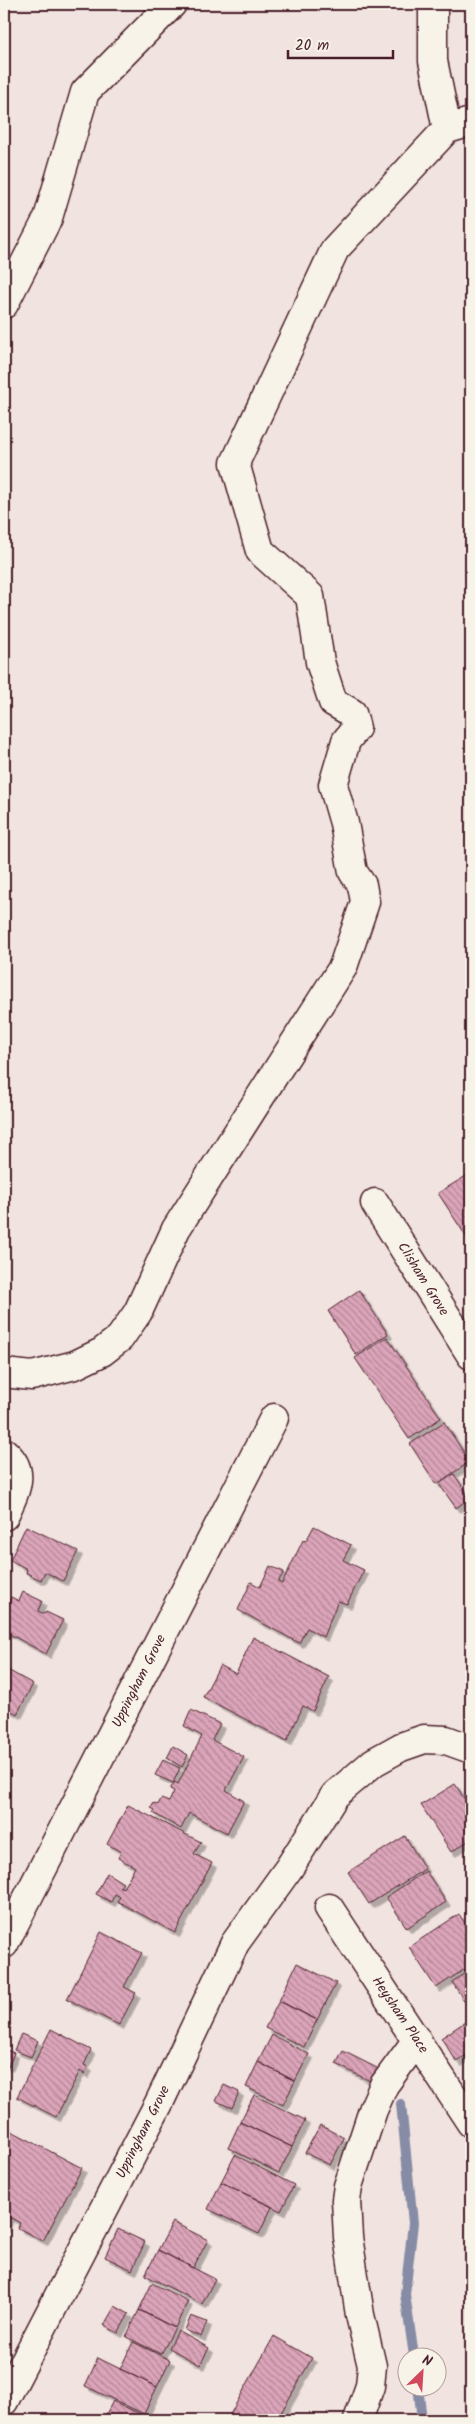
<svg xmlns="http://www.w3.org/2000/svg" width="475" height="2424" font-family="Kalam,sans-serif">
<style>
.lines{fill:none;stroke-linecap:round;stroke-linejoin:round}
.stream{stroke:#868ca6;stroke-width:10}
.building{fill:url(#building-back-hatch);stroke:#4a1f2b;filter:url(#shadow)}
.minor-casing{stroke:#4a1f2b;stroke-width:31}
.minor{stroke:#f7f3e8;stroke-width:28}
.labels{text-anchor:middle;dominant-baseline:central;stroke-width:4;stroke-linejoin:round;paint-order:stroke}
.street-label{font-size:14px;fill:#4a1f2b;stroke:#f7f3e8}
</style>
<defs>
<pattern id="building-back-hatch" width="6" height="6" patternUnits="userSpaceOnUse" patternTransform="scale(1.25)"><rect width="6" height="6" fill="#dba4b9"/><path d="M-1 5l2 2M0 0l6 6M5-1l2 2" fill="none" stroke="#b48597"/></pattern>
<filter id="shadow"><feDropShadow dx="4.5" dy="4.5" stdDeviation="0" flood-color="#0004"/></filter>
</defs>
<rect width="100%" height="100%" fill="#f1e3df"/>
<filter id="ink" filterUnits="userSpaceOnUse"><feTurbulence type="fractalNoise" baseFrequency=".02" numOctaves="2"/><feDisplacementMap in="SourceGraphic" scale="10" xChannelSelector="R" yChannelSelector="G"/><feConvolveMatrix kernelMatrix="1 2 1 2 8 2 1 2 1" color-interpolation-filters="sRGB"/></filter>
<g filter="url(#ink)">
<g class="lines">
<path class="stream" d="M401,2104L413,2223L405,2294L414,2356
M418,2386L422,2420"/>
</g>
<path class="building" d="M471,1173V1244L438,1193Z
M359,1290L388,1334L356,1355L328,1311Z
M387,1337L441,1418L409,1439L355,1358Z
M444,1422L470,1462L436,1484L410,1444Z
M454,1474L470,1498L456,1508L439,1484Z
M26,1526L78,1551L63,1581L45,1572L41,1580L26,1573L27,1569L10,1560Z
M314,1526L351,1545L343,1560L364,1570L347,1604L338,1601L323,1637L307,1628L299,1643L238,1610L251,1582L260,1587L270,1566L284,1572L278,1582L282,1584L303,1540L306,1541Z
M23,1592L42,1601L38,1611L44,1614L46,1612L63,1620L46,1654L4,1631V1612L11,1597L19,1601Z
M253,1637L329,1677L313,1711L303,1706L287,1741L203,1697L220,1665L236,1674Z
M4,1668L33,1684L17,1714L4,1707Z
M191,1710L220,1724L212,1740L244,1757L226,1790L244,1801L227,1833L189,1813L181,1829L153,1813L155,1810L151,1808L154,1803L158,1805L161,1799L169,1802L174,1791L170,1789L175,1782L178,1784L202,1736L184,1726Z
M173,1746L188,1755L182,1767L167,1758Z
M163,1760L180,1768L173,1783L155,1775Z
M455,1784L471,1809V1839L451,1852L421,1805Z
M128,1805L201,1842L194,1854L212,1863L175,1933L117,1901L120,1897L115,1894L111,1902L96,1894L107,1873L123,1883L120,1887L123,1888L135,1867L118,1858L121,1852L107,1844Z
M405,1836L425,1869L369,1904L348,1872Z
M426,1871L446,1902L407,1928L386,1897Z
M459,1914L471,1933V1965L436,1988L409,1947Z
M101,1932L142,1953L124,1987L136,1993L119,2025L67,1999Z
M297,1963L336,1983L317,2020L279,2001Z
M471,1969V2011L452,1982Z
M279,2001L317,2020L304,2047L265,2028Z
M468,2020L471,2024V2053L457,2062L441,2038Z
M51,2029L91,2050L84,2065L88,2067L84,2074L80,2071L56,2117L17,2097Z
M21,2034L38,2041L31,2057L14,2050Z
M272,2035L309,2054L295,2081L258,2062Z
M4,2049L14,2053L8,2067L4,2065Z
M343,2051L379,2069L372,2082L336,2064Z
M258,2062L295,2081L283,2105L246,2087Z
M224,2085L239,2092L232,2108L216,2101Z
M254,2095L305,2120L292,2147L240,2122Z
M240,2122L292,2147L279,2173L228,2148Z
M320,2125L344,2138L330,2165L305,2153Z
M4,2127L82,2168L43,2241L18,2228L20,2223L9,2217L4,2228Z
M235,2155L294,2185L281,2211L221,2182Z
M221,2182L272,2207L259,2234L208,2209Z
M173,2222L208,2240L193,2268L158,2250Z
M118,2229L145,2242L132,2270L105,2257Z
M158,2250L215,2279L202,2304L145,2275Z
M152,2283L188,2301L175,2328L139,2310Z
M115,2306L129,2314L118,2333L104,2325Z
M139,2310L175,2328L161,2354L126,2337Z
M191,2316L207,2322L201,2337L185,2330Z
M178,2331L209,2348L200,2365L169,2348Z
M274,2336L312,2358L277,2420H227Z
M133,2342L170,2360L157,2387L120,2369Z
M98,2358L157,2387L144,2414L85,2386Z
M113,2401L150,2419L149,2420H103Z"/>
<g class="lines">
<g class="minor-casing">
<path id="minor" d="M433,4V61L447,129
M4,304L48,218L85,92L172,4
M375,1203L471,1355
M4,1373L32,1376L75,1365L102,1352L120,1338L138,1312L176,1229L343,967L365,902L362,885L353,872L344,823L333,785L346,741L356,728L352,713L333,702L320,662L310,596L260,551L235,463L335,249L447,129L471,122
M4,1452C28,1472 14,1493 4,1516
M329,1908L471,2123
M4,1944L274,1418
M4,2401L159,2103L235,1943L289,1868L335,1795L374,1762L401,1747L424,1739L446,1740L471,1749
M358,2420L370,2386L372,2366L360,2315L348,2237L346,2200L348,2186L373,2110L384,2085L417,2040"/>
</g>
<use href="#minor" class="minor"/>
</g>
</g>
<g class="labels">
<g class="street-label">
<text transform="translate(423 1279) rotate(58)">Clisham Grove</text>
<text transform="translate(139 1681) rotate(-63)">Uppingham Grove</text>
<text transform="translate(400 2015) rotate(56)">Heysham Place</text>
<text transform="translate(143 2132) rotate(-63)">Uppingham Grove</text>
</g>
</g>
<rect width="475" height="2424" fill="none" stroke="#f7f3e8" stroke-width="20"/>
<rect x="10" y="10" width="455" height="2404" fill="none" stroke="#4a1f2b" stroke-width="2" filter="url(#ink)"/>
<g transform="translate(422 2372) rotate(25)"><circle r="24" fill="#f7f3e8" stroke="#b29e9c"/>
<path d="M0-4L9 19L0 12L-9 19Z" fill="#d1495b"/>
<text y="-8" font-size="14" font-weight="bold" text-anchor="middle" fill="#4a1f2b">N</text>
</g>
<path d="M288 50v8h105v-8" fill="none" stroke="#4a1f2b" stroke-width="2.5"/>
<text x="295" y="50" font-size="15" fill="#4a1f2b" stroke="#f7f3e8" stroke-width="4" paint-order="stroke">20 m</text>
</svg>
